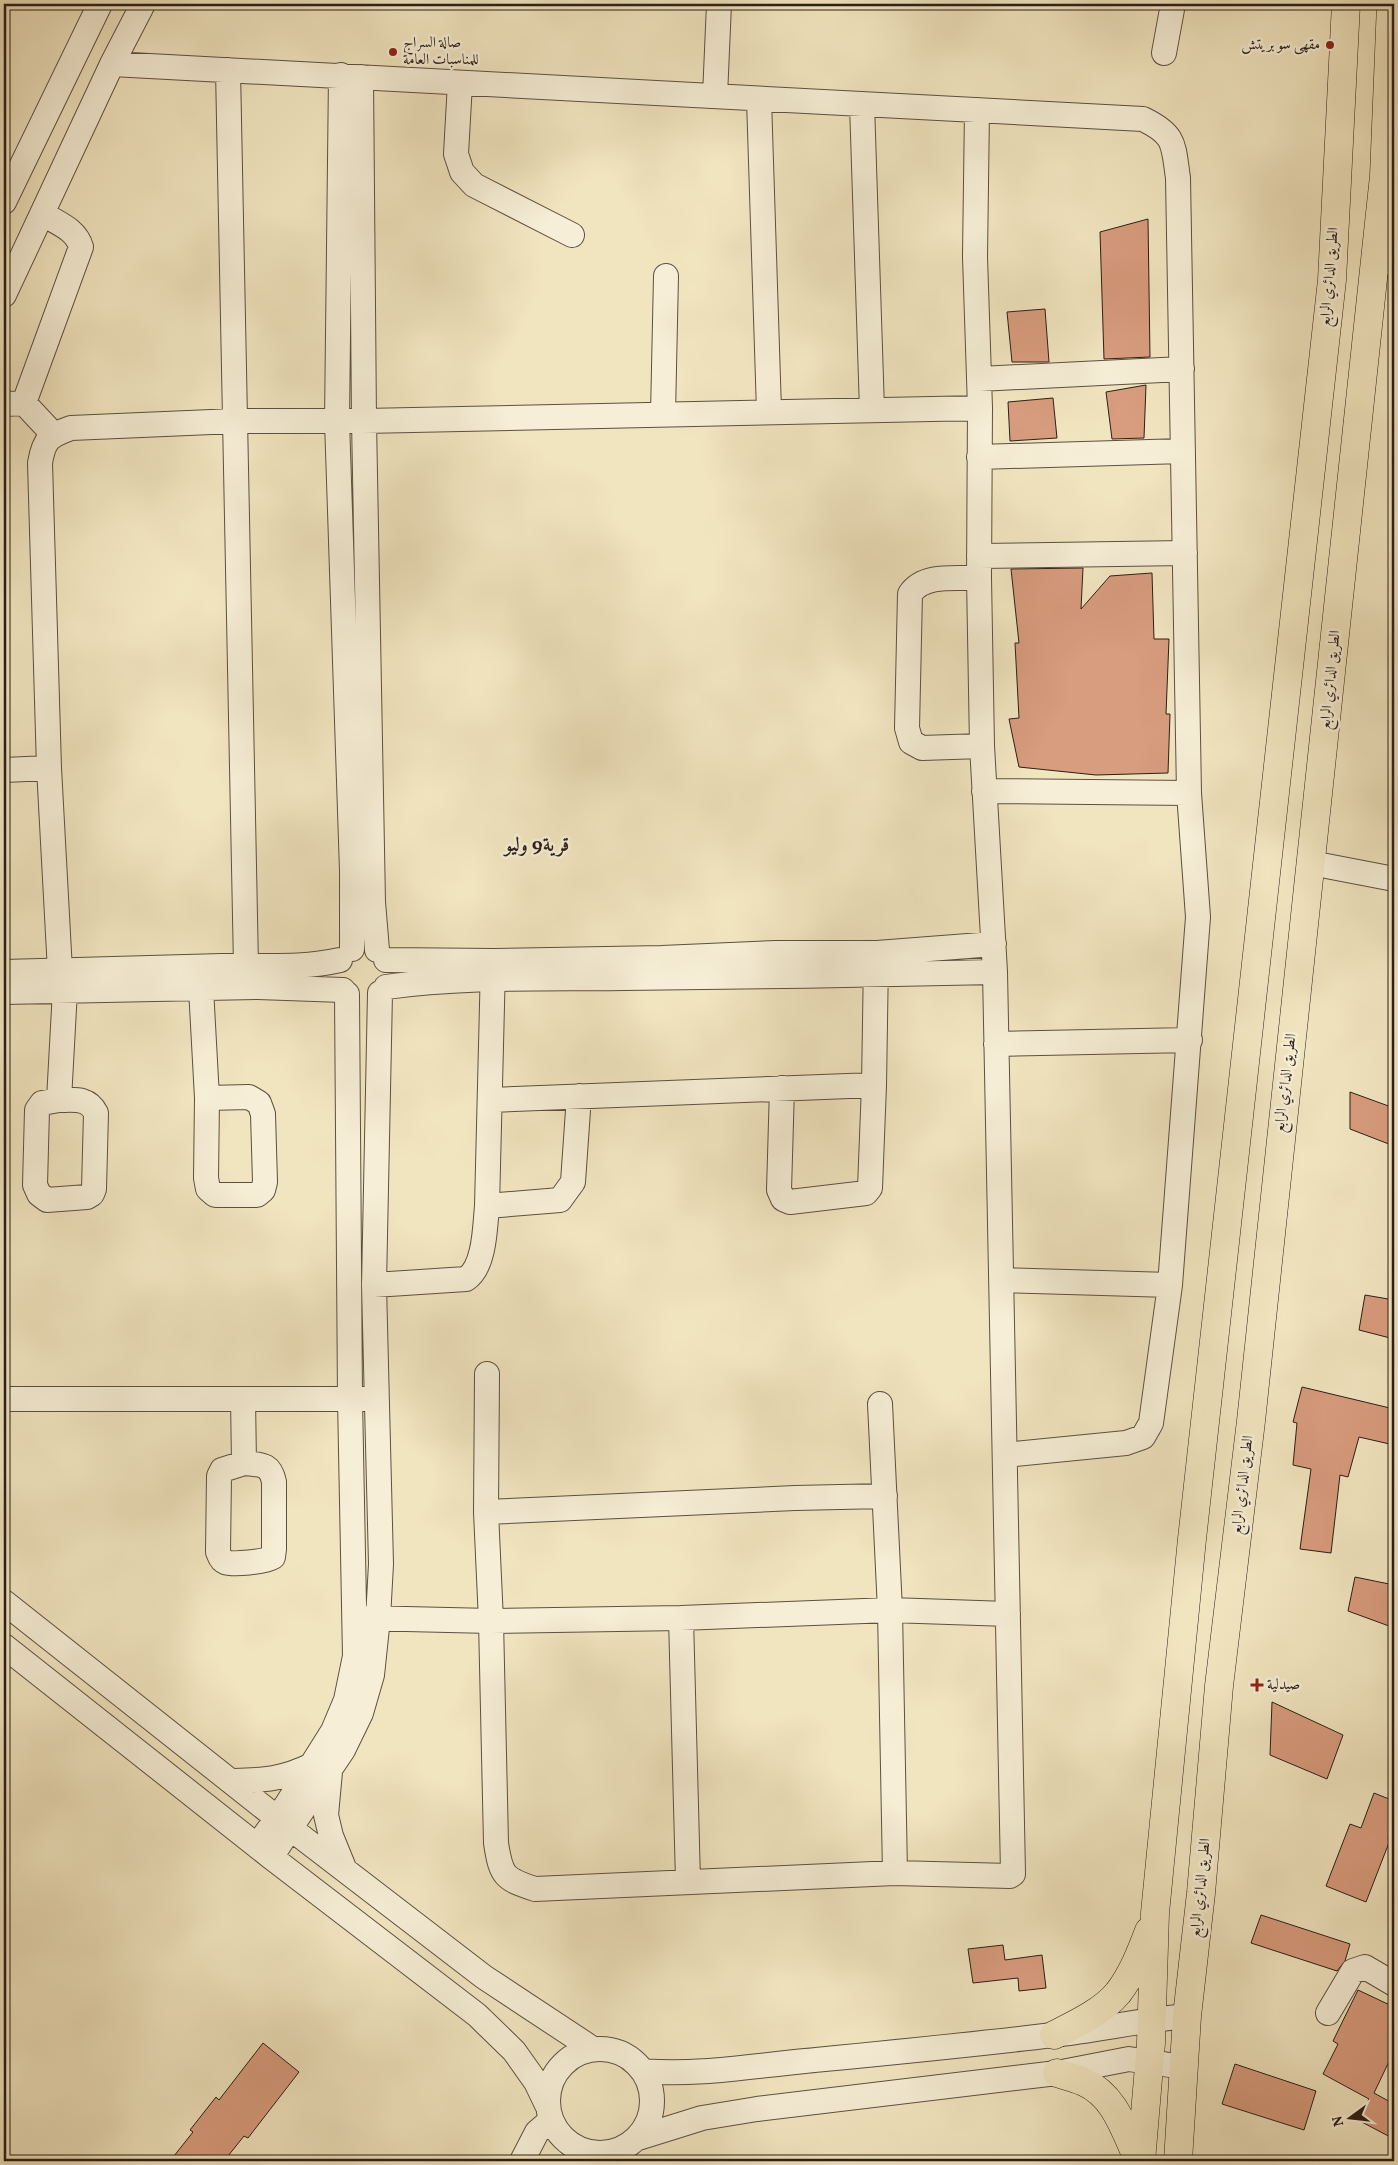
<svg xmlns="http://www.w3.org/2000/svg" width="1398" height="2165" font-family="Vollkorn,Amiri,serif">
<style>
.building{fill:#d89c7e;stroke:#2b1f17}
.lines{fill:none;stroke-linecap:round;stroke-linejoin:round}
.minor-casing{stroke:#5c5041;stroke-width:26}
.major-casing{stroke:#2b1f17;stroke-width:29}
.minor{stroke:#f6eed6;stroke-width:24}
.major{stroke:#f1e5c0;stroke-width:28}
.poi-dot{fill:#8f2418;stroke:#f6eed6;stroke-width:2}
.labels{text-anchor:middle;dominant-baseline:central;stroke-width:5;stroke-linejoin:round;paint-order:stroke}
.poi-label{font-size:15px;fill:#2b1f17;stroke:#f6eed6;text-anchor:start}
.street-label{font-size:15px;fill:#2b1f17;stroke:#f6eed6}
.district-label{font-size:20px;font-weight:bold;fill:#2b1f17;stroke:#f6eed6}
</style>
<rect width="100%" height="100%" fill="#f1e5c0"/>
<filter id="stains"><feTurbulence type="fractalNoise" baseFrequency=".004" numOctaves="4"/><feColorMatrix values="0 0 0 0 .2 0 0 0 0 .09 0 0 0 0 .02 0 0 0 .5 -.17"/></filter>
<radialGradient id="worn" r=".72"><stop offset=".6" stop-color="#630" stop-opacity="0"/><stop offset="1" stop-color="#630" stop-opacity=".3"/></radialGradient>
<path class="building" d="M1148,219L1150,357L1104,359L1100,232Z
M1045,309L1049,362H1012L1007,312Z
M1146,385L1144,438L1112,439L1106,392Z
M1053,398L1057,438L1010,441L1008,402Z
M1083,568L1081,609L1110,576L1152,573L1154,639H1169L1166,714H1170L1168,773L1096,775L1019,767L1009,719L1019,718L1015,643H1019L1011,569Z
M1350,1092L1394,1108V1146L1350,1129Z
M1365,1295L1394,1300V1339L1359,1330Z
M1302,1387L1394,1409V1445L1359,1437L1348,1477L1340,1475L1331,1553L1300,1549L1311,1469L1293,1465L1297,1423L1293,1422Z
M1355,1577L1394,1585V1610L1389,1626L1348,1611Z
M1272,1702L1343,1735L1327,1779L1270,1755Z
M1374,1793L1394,1801V1822L1388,1839L1390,1840L1366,1902L1326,1886L1350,1824L1361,1828Z
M1261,1915L1350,1944L1345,1961L1337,1971L1251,1943Z
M1003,1945L1005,1960L1042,1955L1046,1988L1019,1991L1018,1978L973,1983L968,1949Z
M1358,1990L1394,2007V2051L1374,2093L1394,2104V2139L1358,2120L1369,2099L1323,2074L1338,2044L1333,2041Z
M263,2043L299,2072L248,2138L244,2136L224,2161H170L193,2132L190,2130L216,2097L219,2100Z
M1235,2064L1316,2091L1304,2130L1222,2104Z"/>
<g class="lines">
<g class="minor-casing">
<path id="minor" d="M1164,53L1173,4
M112,64L1143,119C1176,135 1173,144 1178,178L1189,793L1198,917L1170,1285L1151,1423L1143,1437L1126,1443L1005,1455
M228,70L246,966
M341,75L337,421L352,871V949
M361,77L364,421L373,902L377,950
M460,83L456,154L462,172L474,185L572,235
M715,96L719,4
M759,99L769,411
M862,104L872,410
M4,202L100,4
M1375,261L1394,263
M4,295L112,64L143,4
M979,379L1182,369
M24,403L81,247C76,229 57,223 43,214
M24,403L53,434
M4,404L24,403
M663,414L666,276
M979,457L1183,451
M979,556L1185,553
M979,578C957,579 924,573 910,594L907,728L911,742L922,748L982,746
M4,770L49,768
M984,791L1189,793
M1311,863L1394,879
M386,960L494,961L662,958L776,953H877L994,944
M493,965L487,1206L560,1200L573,1182L579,1096
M60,971L49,768L40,463C44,439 49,436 71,428L235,421H364L980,408
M4,972C77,970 149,968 222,966C262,965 301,969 340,960
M386,987C464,976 545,979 624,978C748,977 871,975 995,972
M201,988L207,1098L206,1178L208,1189L215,1195H257L263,1190L265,1182L263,1114L259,1103L249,1097L207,1098
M4,992L258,987L343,990
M996,1044L1190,1040
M782,1088L779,1190L783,1199L790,1202L866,1193L870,1188L874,1085
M59,1100C74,1100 88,1097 96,1113L94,1189L92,1194L87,1197L47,1200L39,1194L35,1185L37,1110L42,1103Z
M59,1100L65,990
M490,1100L874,1085L876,960
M1002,1280L1170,1285
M374,1285L466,1279C485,1267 485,1226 487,1206
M487,1374L486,1512L491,1621L496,1843C501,1876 504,1879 535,1889L895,1873L1010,1876L1013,1874L995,972L982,746L979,578L980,408L975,257L977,110
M4,1399H364
M243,1399L244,1463
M880,1404L890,1610L895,1873
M244,1463C261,1465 270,1463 274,1482V1549L273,1557C265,1562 233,1565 225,1562C220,1560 220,1556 218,1552L219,1476L222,1470Z
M486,1512L795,1498L885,1496
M4,1602L277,1818L484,1977L593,2049
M363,1618L491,1621L681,1618L890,1610L1008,1614
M681,1618L688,1881
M4,1646L271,1857L477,2015L514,2051L536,2082L547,2105
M330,1772L326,1815L331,1836L344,1868
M231,1781C264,1780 281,1780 312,1765
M257,1846L287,1804L333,1731L346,1700L355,1656L350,1399L347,994
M271,1857L343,1750L361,1713L372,1675L378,1618L381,1564L374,1285L380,993
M1328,2013L1353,1971L1365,1967L1394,1984
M548 2101a52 52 0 1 1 104 0a52 52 0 1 1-104 0Z
M643,2071C696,2076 751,2066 805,2061C887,2053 970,2045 1053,2035C1098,2030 1142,2020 1187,2016
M638,2138L702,2118L757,2109L1057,2073L1129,2059L1184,2067
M522,2161L537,2132L551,2120"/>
</g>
<g class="major-casing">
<path id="major" d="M1054,2035C1076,2024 1102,2012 1118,1993C1132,1975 1141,1952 1149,1931
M1057,2073C1066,2076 1075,2078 1084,2082C1116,2096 1125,2132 1139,2161
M1141,2161L1151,2043L1155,1913L1192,1539L1332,280L1346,4
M1178,2161L1187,2016L1201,1893L1219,1686L1251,1421L1384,176L1391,4"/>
</g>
<use href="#minor" class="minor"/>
<use href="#major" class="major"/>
</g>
<g class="poi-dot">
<circle cx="1330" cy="45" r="5"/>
<circle cx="393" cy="52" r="5"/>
<path d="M1254.5 1677.5h5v5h5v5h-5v5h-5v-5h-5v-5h5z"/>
</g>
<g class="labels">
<g class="poi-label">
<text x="403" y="43">صالة السراج<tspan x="403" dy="17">للمناسبات العامة</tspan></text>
<text x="1320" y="45" text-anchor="end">مقهى سو بريتش</text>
<text x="1267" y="1685">صيدلية</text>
</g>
<g class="street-label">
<text transform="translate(1330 277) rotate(-85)">الطريق الدائري الرابع</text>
<text transform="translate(1331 680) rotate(-84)">الطريق الدائري الرابع</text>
<text transform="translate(1286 1083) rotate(-83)">الطريق الدائري الرابع</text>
<text transform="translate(1243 1485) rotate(-83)">الطريق الدائري الرابع</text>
<text transform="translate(1201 1888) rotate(-84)">الطريق الدائري الرابع</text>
</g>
<g class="district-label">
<text x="537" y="846">قرية9 وليو</text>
</g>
</g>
<rect width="1398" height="2165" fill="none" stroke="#f1e5c0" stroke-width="20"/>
<rect x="5" y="5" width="1388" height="2155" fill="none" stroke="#2b1f17" stroke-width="2.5"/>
<rect x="10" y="10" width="1378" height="2145" fill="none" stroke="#2b1f17"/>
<g transform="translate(1350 2118) rotate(255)" stroke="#f6eed6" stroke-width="4" paint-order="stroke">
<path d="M0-4L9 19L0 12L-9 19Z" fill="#2b1f17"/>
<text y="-8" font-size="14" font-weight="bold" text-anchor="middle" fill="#2b1f17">N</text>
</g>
<rect width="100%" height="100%" filter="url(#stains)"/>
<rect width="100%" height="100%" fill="url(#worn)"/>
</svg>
